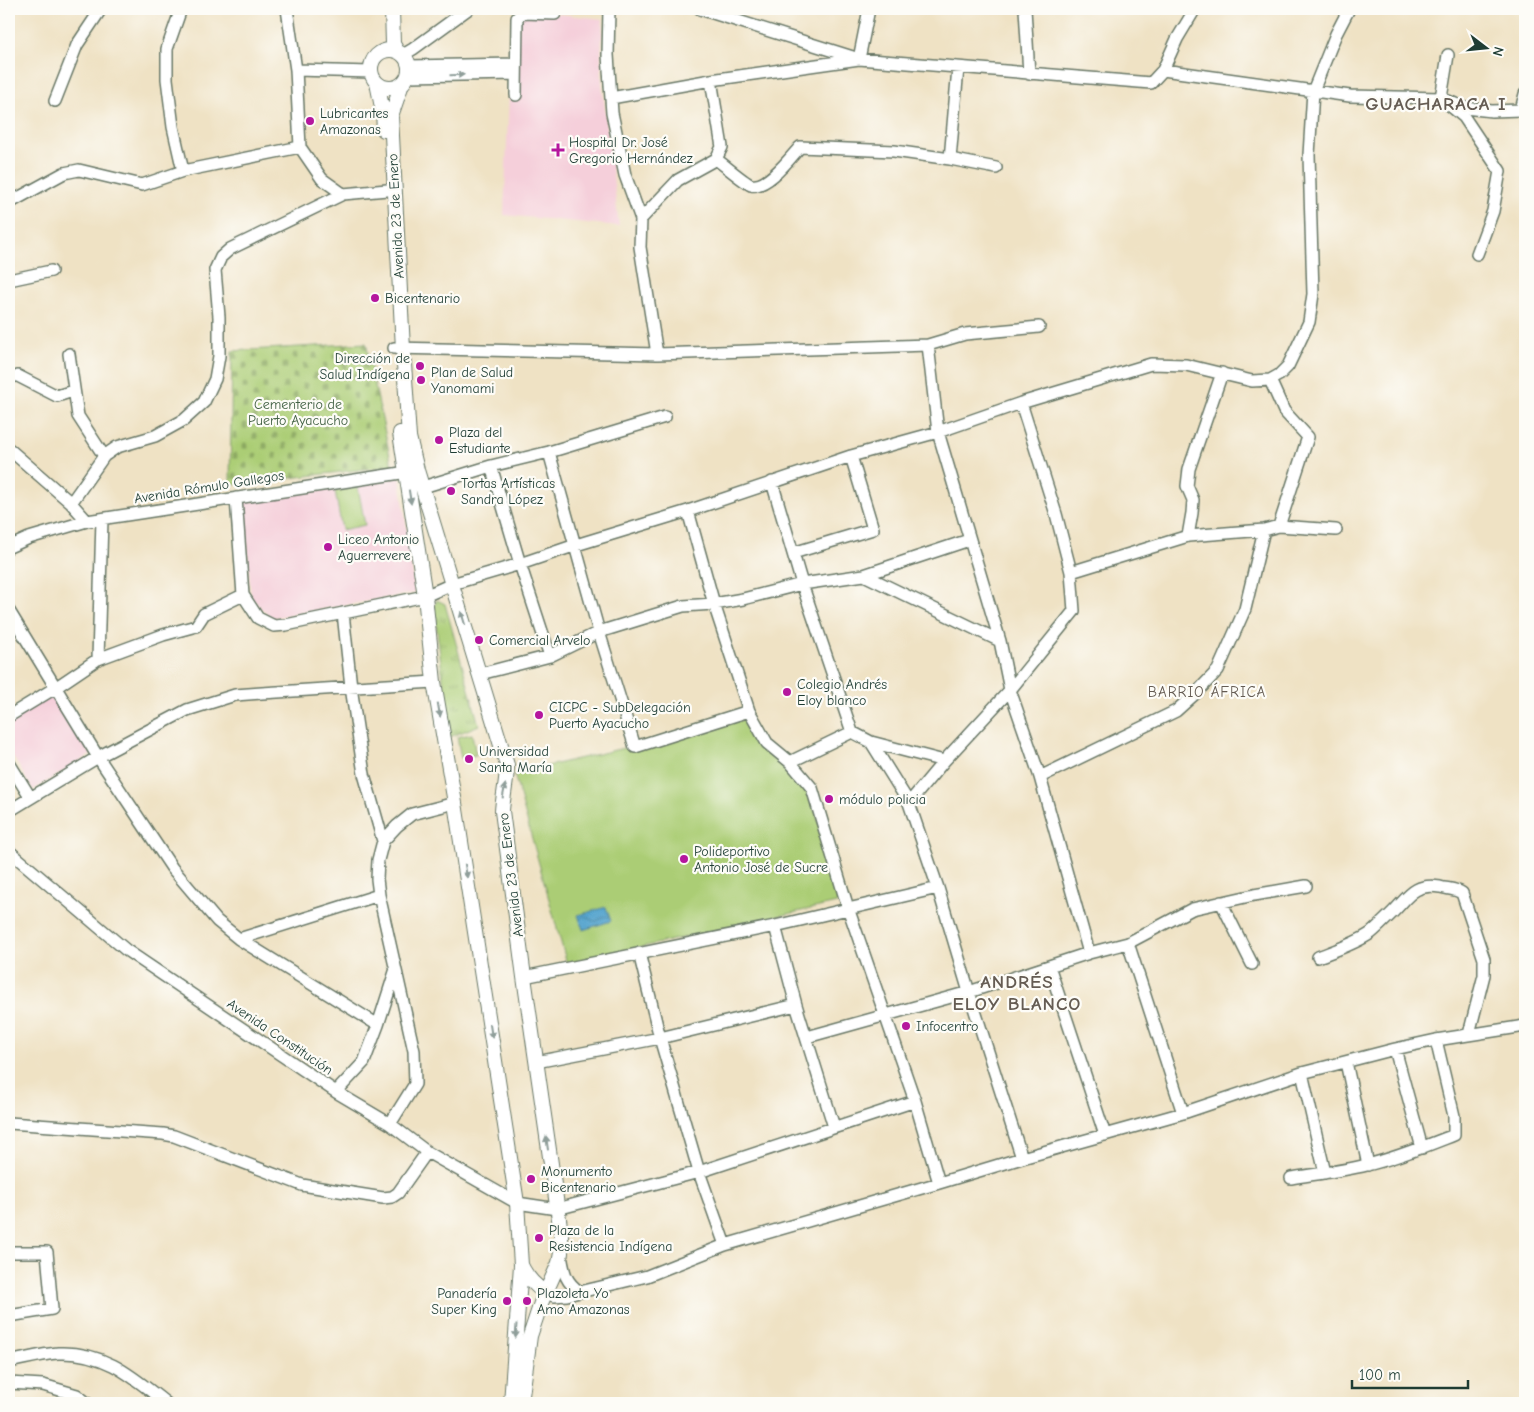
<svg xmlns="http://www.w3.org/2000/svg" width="1534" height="1412" font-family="'Comic Neue',sans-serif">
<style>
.built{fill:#f5cfda}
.grass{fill:#abcd75;stroke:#658554}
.cemetery{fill:url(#cemetery-stones);stroke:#658554}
.park{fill:url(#park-tufts);stroke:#658554}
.water{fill:url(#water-waves);stroke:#397080}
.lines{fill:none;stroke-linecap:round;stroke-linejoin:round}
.minor-casing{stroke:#687766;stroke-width:14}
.major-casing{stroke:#687766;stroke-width:16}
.minor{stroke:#fff;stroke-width:11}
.major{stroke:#fff;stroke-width:14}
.oneway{fill:#8f9e9a}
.poi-dot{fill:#b5179e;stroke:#fdfcf7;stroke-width:2}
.labels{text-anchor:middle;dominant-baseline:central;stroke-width:4.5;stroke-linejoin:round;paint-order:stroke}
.poi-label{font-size:14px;fill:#1f3d34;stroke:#fdfcf7;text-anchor:start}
.street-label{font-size:14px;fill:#1f3d34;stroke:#fdfcf7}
.park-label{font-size:14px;fill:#426144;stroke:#fdfcf7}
.neighbourhood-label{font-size:15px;letter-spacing:1px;fill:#655c53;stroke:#fdfcf7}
.district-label{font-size:19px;font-weight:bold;letter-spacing:1px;fill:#655c53;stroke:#fdfcf7}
</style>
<defs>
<pattern id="cemetery-stones" width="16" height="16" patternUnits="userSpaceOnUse" patternTransform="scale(1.25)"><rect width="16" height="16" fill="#abcd75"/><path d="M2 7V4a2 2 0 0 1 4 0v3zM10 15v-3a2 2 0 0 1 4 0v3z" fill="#8ba861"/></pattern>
<pattern id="park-tufts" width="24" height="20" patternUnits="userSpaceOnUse" patternTransform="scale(1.25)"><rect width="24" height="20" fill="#abcd75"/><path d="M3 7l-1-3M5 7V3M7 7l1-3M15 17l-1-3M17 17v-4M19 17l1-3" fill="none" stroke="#8ba861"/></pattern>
<pattern id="water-waves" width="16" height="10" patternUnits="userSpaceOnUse" patternTransform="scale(1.25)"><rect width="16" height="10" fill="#53a3cd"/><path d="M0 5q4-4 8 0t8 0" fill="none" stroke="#4486a7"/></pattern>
</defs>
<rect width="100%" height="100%" fill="#fdfcf7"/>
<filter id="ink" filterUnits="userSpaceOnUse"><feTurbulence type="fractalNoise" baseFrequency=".02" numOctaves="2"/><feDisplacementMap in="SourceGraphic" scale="10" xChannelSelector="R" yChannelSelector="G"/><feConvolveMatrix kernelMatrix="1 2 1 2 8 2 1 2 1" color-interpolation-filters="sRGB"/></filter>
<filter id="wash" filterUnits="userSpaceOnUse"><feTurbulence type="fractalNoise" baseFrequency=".0096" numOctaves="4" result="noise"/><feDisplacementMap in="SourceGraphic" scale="20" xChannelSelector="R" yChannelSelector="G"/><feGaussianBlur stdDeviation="1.12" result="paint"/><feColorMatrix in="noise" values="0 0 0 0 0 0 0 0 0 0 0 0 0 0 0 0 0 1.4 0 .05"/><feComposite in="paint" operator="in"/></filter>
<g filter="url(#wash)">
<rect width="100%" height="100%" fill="#efe2c4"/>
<path class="built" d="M523,10L603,19L601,57L602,84L619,226L504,215L512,19Z
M400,477L415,593L271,618L251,598L244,502Z
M54,692L92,754L33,790L9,750V721Z"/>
<path class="grass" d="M358,487L365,525L342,530L335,491Z
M746,719L755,744L778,762L804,786L817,816L841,902L567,964L514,774Z
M472,734L476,755L461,758L457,737Z"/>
<path class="cemetery" d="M366,343L392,466L230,485L232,351Z"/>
<path class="park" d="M437,600L445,604L479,725L450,737L434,606Z"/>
<path class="water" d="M606,907L611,921L583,930L578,915Z"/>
</g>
<g filter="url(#ink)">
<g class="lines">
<g class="minor-casing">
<path id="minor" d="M181,9L167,49V79L173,127L183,171
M287,9L296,70L300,147L322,179L343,194
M609,9L608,55L612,113L625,175L641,219L640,247L657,354
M700,9L859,59L1151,83L1163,70L1177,39L1195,9
M1025,9L1029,74
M403,55L413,49L468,9
M1448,55L1441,98L1465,108L1492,111L1521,110L1525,94
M409,66L516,64
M296,70L371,72
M1163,70L1350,96L1441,98L1464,117L1500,171L1493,211L1477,254
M408,76L516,74
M516,95L517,18L522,13L555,14
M611,98L711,80L859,59L869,9
M55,101L77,45L101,9
M716,159C723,164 745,183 751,185C767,189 790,158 800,147L894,151L950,159L996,168
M950,159L958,68
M9,203L64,173L79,170L142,185L183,171L300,147
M641,219L678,180L716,159L722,147L711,80
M9,280L51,271
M928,345L938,432L1000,641L1010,690L1040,777L1089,953
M394,348L657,354L928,345L965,334L1039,327
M69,354L78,416L104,456
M18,376L57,396L73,391
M1270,380L1284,411L1308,437L1279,526
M9,449L71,503L87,521
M549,452L599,632L635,747L749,711
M491,466L520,564L550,656
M772,482L802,584L852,732L871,742L944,761
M423,487L491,466L549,452L665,417
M236,498L243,595L258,618L274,626L286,625L425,596L452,584L520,564L576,545L688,511L851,456L938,432L1021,403L1151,364L1186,365L1252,381L1270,380L1279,375L1288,366L1309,322L1313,294L1309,155L1313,91L1336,34L1349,9
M71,503L104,456L117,447L155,436L184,420L204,402L215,379L219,356V317L215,270L221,257L230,249L343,194L387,190
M688,511L714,604L749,711L767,743L790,762L812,788L848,908L915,1101L939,1183
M1188,536L1192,513L1193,500L1187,486L1189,469L1222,373
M9,547L29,538L87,521L414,471
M793,553L873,529L851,456
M1071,572L1188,536L1264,530L1279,526L1336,530
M864,575L1000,641
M9,611L98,757L172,868L217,921L239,939L378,1025
M343,613L351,687L364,774L383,841
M98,659L102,519
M480,674L550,656L599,632L683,606L714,604L743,599L802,584L864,575L969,540
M9,716L55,688L98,659L163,635L196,626L204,614L243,595
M871,742L909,803L938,888L969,992L1022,1158
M790,762L852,732
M9,763L30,797
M1040,777L1176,711L1197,692L1218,670L1245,609L1264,530
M909,803L944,761L1010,690L1074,611L1071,572L1056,514L1021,403
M9,811L98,757L187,710L235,695L262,693L434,682
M9,851L126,950L336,1092L390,1124L427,1152L517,1203L557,1209L699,1172L915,1101
M1221,902L1252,964
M775,926L796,1005L834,1127
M239,939L379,895
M1128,943L1183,1113
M639,953L660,1038L699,1172L725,1245
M1318,957C1336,950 1355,944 1371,933C1378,927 1386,919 1393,912C1409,896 1414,883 1440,887C1448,889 1456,889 1462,893L1484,959V975L1469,1034
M1049,966L1105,1135
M524,977L775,926L938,888
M807,1037L969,992L1089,953L1128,943L1192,909L1254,895L1306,886
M1395,1049L1422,1148
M536,1062L660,1038L796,1005
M1346,1062L1368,1165
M1302,1073L1325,1173
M336,1092L364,1062L378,1025L395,972
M9,1123L163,1134L174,1136L302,1185L383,1198L392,1197L398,1193L427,1152
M390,1124L415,1084L414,1051L379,895L377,879L378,860L383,841L397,826L412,814L455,803
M1291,1178C1316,1174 1342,1171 1367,1165C1397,1158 1426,1146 1454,1135V1116L1436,1040
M9,1252H47L52,1309L9,1316
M561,1255C564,1272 565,1282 580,1292
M546,1293L554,1296L567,1295L647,1276L725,1245L939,1183L1022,1158L1183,1113L1302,1073L1395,1049L1436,1040L1525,1026
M9,1362C25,1359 42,1354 58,1353C104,1351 132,1376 166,1403
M9,1383L43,1385L77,1395L87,1403"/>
</g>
<g class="major-casing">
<path id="major" d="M392,9L393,44L397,51
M371 69a19 19 0 1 1 38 0a19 19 0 1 1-38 0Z
M377,83L383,112L384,130
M402,84L391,116L403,349L409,437L417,470L507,765C507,781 503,795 502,811L524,977L561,1233V1253L559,1263L541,1303L530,1336L521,1403
M400,433L425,596L434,682L455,803L517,1203L521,1265L511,1403
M521,1265C526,1276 535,1286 546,1293"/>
</g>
<use href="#minor" class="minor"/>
<use href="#major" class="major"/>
</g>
<defs><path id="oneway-solid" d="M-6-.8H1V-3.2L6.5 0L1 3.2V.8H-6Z" transform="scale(1.25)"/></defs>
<g class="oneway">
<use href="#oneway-solid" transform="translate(457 75) rotate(-1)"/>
<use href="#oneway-solid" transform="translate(410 497) rotate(81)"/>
<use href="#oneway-solid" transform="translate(463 618) rotate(-107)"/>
<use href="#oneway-solid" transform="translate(439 710) rotate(80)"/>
<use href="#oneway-solid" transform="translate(504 791) rotate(-79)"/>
<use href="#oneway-solid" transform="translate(466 871) rotate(81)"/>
<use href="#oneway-solid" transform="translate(491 1031) rotate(81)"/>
<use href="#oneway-solid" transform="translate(547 1143) rotate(-98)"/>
<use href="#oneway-solid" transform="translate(516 1331) rotate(94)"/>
</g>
</g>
<g class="poi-dot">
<circle cx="310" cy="121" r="5"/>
<path d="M555.5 142.5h5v5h5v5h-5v5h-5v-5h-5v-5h5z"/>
<circle cx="375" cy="298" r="5"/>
<circle cx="420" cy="366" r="5"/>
<circle cx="421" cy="380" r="5"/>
<circle cx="439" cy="440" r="5"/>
<circle cx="451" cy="491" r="5"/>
<circle cx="328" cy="547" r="5"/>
<circle cx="479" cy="640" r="5"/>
<circle cx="787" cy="692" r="5"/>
<circle cx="539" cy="715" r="5"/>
<circle cx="469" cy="759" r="5"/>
<circle cx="829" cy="799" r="5"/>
<circle cx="684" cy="859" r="5"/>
<circle cx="906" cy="1026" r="5"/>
<circle cx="531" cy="1179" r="5"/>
<circle cx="539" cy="1238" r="5"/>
<circle cx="507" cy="1301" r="5"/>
<circle cx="527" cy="1301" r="5"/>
</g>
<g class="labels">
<g class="poi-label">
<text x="320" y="113">Lubricantes<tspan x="320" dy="16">Amazonas</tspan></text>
<text x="569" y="142">Hospital Dr. José<tspan x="569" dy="16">Gregorio Hernández</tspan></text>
<text x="385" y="298">Bicentenario</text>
<text x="410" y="358" text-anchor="end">Dirección de<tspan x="410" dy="16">Salud Indígena</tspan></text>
<text x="431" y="372">Plan de Salud<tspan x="431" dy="16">Yanomami</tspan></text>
<text x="449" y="432">Plaza del<tspan x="449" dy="16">Estudiante</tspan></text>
<text x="461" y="483">Tortas Artísticas<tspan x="461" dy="16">Sandra López</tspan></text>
<text x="338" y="539">Liceo Antonio<tspan x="338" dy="16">Aguerrevere</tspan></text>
<text x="489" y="640">Comercial Arvelo</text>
<text x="797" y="684">Colegio Andrés<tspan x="797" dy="16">Eloy blanco</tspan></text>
<text x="549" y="707">CICPC - SubDelegación<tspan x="549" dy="16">Puerto Ayacucho</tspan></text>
<text x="479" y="751">Universidad<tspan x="479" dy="16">Santa María</tspan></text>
<text x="839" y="799">módulo policia</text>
<text x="694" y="851">Polideportivo<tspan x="694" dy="16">Antonio José de Sucre</tspan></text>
<text x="916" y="1026">Infocentro</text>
<text x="541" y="1171">Monumento<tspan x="541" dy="16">Bicentenario</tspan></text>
<text x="549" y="1230">Plaza de la<tspan x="549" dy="16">Resistencia Indígena</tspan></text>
<text x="497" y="1293" text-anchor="end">Panadería<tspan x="497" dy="16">Super King</tspan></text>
<text x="537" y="1293">Plazoleta Yo<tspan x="537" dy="16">Amo Amazonas</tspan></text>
</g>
<g class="street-label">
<text transform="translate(396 216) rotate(-93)">Avenida 23 de Enero</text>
<text transform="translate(209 487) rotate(-9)">Avenida Rómulo Gallegos</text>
<text transform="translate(511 875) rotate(-97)">Avenida 23 de Enero</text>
<text transform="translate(280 1037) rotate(34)">Avenida Constitución</text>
</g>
<g class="park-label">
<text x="298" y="404">Cementerio de<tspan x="298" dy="16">Puerto Ayacucho</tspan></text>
</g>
<g class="neighbourhood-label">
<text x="1207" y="692">BARRIO ÁFRICA</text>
</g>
<g class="district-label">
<text x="1436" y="104">GUACHARACA I</text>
<text x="1017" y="982">ANDRÉS<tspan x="1017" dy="22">ELOY BLANCO</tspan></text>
</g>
</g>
<rect width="1534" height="1412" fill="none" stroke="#fdfcf7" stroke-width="30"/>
<g transform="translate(1486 48) rotate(106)" stroke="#fdfcf7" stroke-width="4" paint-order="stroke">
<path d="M0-4L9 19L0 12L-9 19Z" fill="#1f3d34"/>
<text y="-8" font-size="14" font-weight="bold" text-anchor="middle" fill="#1f3d34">N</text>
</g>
<path d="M1352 1380v8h116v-8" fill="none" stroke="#1f3d34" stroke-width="2.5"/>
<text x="1359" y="1380" font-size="15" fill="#1f3d34" stroke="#fdfcf7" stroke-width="4" paint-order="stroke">100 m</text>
</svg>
